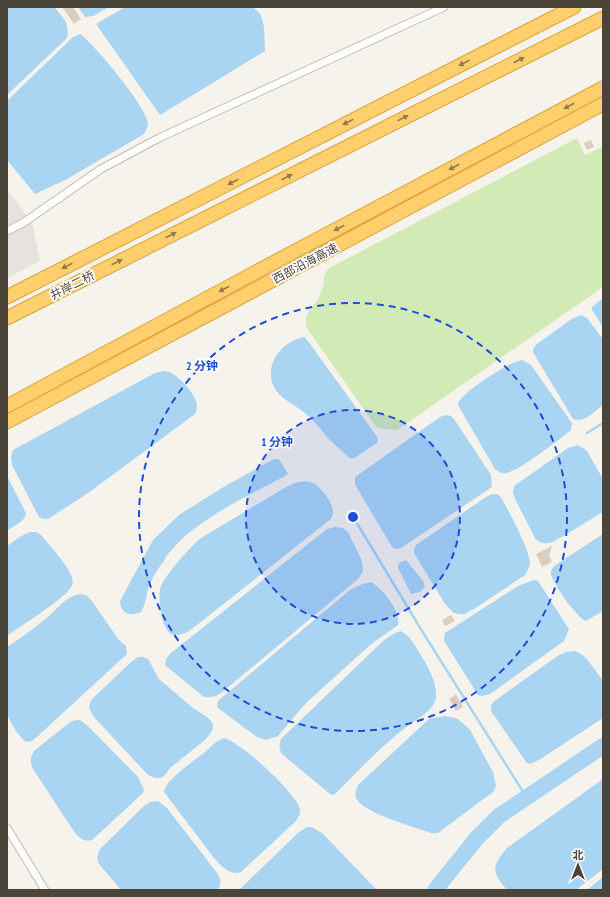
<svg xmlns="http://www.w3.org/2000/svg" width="610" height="897" font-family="'PT Sans Narrow','Noto Sans SC',sans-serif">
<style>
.industrial{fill:#e6e2dd}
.green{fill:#d2eab5}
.water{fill:#a9d4f2}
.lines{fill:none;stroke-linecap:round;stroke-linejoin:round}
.stream{stroke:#a9d4f2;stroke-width:2.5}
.river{stroke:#a9d4f2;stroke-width:16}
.building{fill:#d8cfc1}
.street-casing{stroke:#c2bbae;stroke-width:9}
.highway-casing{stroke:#e0a43c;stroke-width:15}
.street{stroke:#fff;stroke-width:7}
.highway{stroke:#ffcf6e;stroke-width:13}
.oneway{fill:#937c4e}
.ring{fill:none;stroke:#1d4ed8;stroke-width:2;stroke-dasharray:7 5}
.labels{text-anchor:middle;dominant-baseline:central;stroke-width:3.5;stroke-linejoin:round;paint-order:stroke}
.street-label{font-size:12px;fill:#4b4439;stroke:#fff}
.centre{fill:#1d4ed8;stroke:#fff;stroke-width:2}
.ring-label{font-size:12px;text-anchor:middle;font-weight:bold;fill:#1d4ed8;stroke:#fff;stroke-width:3.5;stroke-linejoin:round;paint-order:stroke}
</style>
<rect width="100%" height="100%" fill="#f6f3ec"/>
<path class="industrial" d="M7,189L32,223L40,261L7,278Z"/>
<path class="green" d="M577,138L585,155L602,147L603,148V287L397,430L377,428L306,327V319L308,313L318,299L324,284V276L327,270L333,266Z"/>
<path class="water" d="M7,7H54C63,18 70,22 67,38L7,95Z
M78,7H109L93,16L85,17Z
M125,7H253L261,15L264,27L265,51L160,115L96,24Z
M80,34C94,44 146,106 148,123C148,127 146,130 144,134L67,179L35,194L7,160V101L73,37Z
M603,298V327L592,310V307Z
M581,315L587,318L603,339V405C595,411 583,424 573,419L533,352L534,347L537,344L573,318Z
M305,337L378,438L377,443L354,458H350C343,452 336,446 329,439C322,431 315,421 306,414C297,406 282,400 275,389C262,366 282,340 305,337Z
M522,360L531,365L572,423L571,430C557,441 521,470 506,473C501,474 498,471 495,469L459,407L458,403C463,392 509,362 522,360Z
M163,371C174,370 191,389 195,399C198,404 197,409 195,414L88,493L48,519H43L39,517L12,465L11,457L13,450L155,373Z
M446,415L451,416L454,419L491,475L492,486L489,489L401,548L396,549L392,547L357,488L355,483V477L440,417Z
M578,445L587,451L603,479V512L555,541C547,544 541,545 535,538L515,499L513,493L514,486L568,448Z
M274,459H279L288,474C248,497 187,522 163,562C158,569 152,578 149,586C146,595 146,604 141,612C130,616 121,615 120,601L153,540L179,515L225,486Z
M7,476L26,513C26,521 13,526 7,531Z
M306,481C309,482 313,483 315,484C323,490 337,507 332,517C331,519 329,520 327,522L188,632C184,633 178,636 173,635C161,631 157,596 161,586C167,573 190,547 201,538L286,487L295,483Z
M492,494H497L500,496C508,509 530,550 530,564C529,568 527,571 525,575L474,609L465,614H460L454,613L445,604L414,553V549L416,545L486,497Z
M335,527L343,528L348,532L362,561L363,571L358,579L226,689C219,695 214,698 204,697L165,665L166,659L171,653L327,529Z
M30,532H36L41,535C49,545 70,567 72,578C73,581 73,584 71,587C66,598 19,627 7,636V546L21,536Z
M603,534V611L586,621C578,619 552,583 551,574C550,571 553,568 554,566Z
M406,560L423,581L425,587L420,592L411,594L398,568L399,563Z
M534,580L538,581L569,629L564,641L490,694L482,696L478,695L444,641L445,633L518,586Z
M371,582C382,588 401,611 398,625L370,645L306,703L278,736L266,740L257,737L218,708L217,703L219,700L350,590L363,584Z
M80,594L86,595L91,600L119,640L126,646L127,654L39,735L32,741L27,742C20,739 8,720 7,712C5,691 7,668 7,647C21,638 35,627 48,617C57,609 67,596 80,594Z
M401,631C411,636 416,648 422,657C429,668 437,683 436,697C435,710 418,718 409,725C382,745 359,770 335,794L333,795L330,794L282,754C279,749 279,745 281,739L384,640L395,633Z
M575,651L581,654L587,659L603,681V718L539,760L530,764L526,762L491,711V706L493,702L559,655L567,652Z
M138,657H143L148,659L159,679L193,708L207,717L212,722L213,726L212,731L205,740L170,768L165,775L161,778H155L148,775L93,716L89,707L91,700L131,662Z
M445,716L458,719L470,730L493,772L496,786L493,792L438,833H431C414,827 367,814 357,800C354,795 356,790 358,785L429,719Z
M76,720H80L88,726L138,777L144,790L142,794L92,840C84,842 81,839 75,833L33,769C30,762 30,758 34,751L70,722Z
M224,738C239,741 299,795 300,810C301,814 298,817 296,821L241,872C230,876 221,866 214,858L164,792C165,780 197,759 206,751C212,746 216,740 224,738Z
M603,779V869L576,890H507C491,872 492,866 507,848Z
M158,801L167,808L217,873C221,879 222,885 217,890H121L99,864L97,858L100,849L145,805L151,802Z
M307,827H312L323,834L377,890H239L298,833Z
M603,877V890H587Z"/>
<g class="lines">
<path class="stream" d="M587,433L603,423
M352,515L422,631L527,798"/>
<path class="river" d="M435,890L476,839L499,816L603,746"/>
</g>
<path class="building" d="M62,7H73L81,19L74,24Z
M591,140L594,147L587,150L584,143Z
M552,546L549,556L552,562L542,567L536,554Z
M451,615L455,621L445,626L442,620Z
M456,694L463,707L456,711L449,699Z"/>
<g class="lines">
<g class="street-casing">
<path id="street" d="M7,231L23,223L101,169L159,138L444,7
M7,828L45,890"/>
</g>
<g class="highway-casing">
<path id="highway" d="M7,297L574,7
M7,318L603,18
M7,406L282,258L603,88
M7,422L603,104"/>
</g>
<use href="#street" class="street"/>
<use href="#highway" class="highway"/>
</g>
<defs><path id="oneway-solid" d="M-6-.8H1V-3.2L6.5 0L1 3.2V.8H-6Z"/></defs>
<g class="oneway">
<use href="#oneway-solid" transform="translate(519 60) rotate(-27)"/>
<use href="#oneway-solid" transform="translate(464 63) rotate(153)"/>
<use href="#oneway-solid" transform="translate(569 106) rotate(152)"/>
<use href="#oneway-solid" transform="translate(403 118) rotate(-27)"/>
<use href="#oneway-solid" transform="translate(348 122) rotate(153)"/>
<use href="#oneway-solid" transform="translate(454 167) rotate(152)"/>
<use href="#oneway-solid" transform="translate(287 177) rotate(-27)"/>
<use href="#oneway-solid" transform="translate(233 182) rotate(153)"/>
<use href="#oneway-solid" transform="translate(339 228) rotate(152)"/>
<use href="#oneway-solid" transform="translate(171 235) rotate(-27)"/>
<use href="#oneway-solid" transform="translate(117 262) rotate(-27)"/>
<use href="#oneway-solid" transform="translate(67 266) rotate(153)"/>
<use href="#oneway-solid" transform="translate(224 289) rotate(152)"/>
</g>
<circle cx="353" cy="517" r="107" fill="#1d4ed8" fill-opacity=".12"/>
<g class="ring">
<circle cx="353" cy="517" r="107"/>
<circle cx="353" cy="517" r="214"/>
</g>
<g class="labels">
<g class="street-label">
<text transform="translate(305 263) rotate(-28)">西部沿海高速</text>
<text transform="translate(72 285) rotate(-27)">井岸二桥</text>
</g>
</g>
<circle cx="353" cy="517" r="6" class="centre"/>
<g class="ring-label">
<text x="202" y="370">2 分钟</text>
<text x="277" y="446">1 分钟</text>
</g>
<rect width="610" height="897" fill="none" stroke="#4b4439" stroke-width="16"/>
<g transform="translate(578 865)" stroke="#ffffff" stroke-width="3" paint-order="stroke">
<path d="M0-3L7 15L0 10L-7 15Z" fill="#4b4439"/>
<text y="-6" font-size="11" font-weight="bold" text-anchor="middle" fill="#4b4439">北</text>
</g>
</svg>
